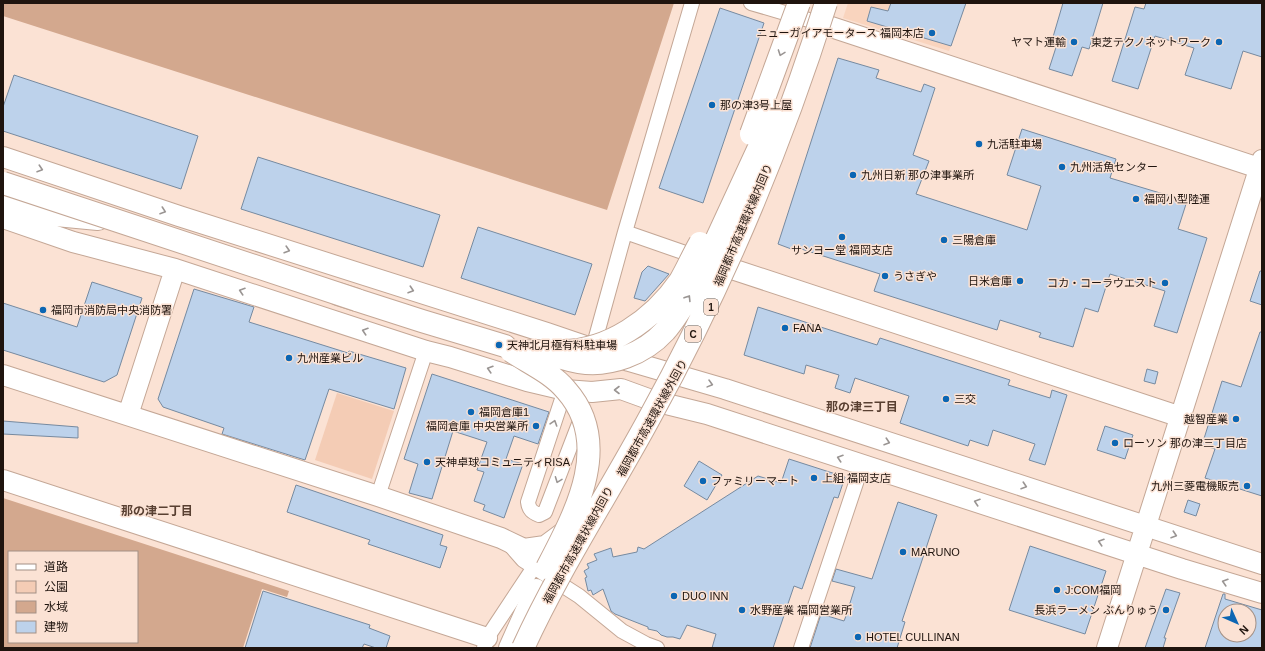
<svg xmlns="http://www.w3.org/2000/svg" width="1265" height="651" font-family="Arial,'Noto Sans JP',sans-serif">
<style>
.built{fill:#f9d4be}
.green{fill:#f4ccb5}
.water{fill:#d3a88e;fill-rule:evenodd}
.building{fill:#bdd2eb;stroke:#768aa0;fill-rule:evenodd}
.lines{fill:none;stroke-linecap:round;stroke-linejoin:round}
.street-casing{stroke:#c4a796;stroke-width:16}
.secondary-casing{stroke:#c4a796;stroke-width:22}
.highway-casing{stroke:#c4a796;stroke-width:24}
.street{stroke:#fff;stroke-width:14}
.secondary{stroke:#fff;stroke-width:20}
.highway{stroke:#fff;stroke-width:22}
.highway-bridge-casing{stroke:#c4a796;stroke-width:24;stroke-linecap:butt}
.highway-bridge{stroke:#fff;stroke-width:22}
.oneway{stroke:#9a9593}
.poi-dot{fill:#0c66b3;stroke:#fbe2d4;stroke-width:1.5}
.labels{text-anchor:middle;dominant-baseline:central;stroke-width:3;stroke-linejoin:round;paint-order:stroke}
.shield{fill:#fbe2d4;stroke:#615249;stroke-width:1}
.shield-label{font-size:10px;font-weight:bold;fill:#1f140e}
.poi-label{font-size:11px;fill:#1f140e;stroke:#fbe2d4;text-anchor:start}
.street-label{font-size:11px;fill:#1f140e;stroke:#fbe2d4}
.neighbourhood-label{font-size:12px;font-weight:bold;fill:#594032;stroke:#fbe2d4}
</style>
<rect width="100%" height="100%" fill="#fbe2d4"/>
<path class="built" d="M848,3H966L949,51L843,18Z"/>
<path class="green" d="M337,393L394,411L372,479L315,460Z"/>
<path class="water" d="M3,3H674L607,210L3,16Z
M3,498L289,591L287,597L262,589L243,648H3ZM9,552H137V642H9Z"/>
<path class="building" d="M891,3H966L951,46L867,21L871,7L888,11Z
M1063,3H1103L1089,49L1082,47L1072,76L1049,69L1059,38L1053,37Z
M1146,3H1262V57L1243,51L1231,89L1185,75L1194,48L1155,36L1138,89L1112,81L1135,7L1144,9Z
M720,8L764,23L703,203L659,188Z
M838,58L879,70L876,78L921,92L924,84L935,88L913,155L929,161L916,194L1027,230L1041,186L1007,175L1022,129L1116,159L1110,178L1187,201L1178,229L1207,238L1177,333L1154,326L1165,291L1110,274L1098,312L1085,308L1073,347L1039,337L1041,333L1000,320L997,330L874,291L880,274L795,247L794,250L778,244Z
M14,75L198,136L181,189L3,131V107Z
M258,157L440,215L423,267L241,209Z
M478,227L592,264L575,315L461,278Z
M648,266L669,274L645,301L634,298L642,272Z
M1260,271H1262V305L1250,301Z
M92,282L142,298L117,375L104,382L3,350V303L77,327Z
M194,289L254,307L249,322L348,353L349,351L406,368L394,409L329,389L305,460L222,434L224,428L163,407L158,399Z
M758,307L877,345L880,338L1010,380L1008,385L1050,398L1052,390L1067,395L1045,465L1029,460L1035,444L993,430L988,446L970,440L968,446L900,423L909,396L855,378L850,393L835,388L839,375L806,365L804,374L744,355Z
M1260,332H1262V496L1205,478L1215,449L1202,445L1222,381L1241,387Z
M1147,369L1158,372L1155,384L1144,381Z
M432,374L549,412L538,444L514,436L506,459L523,464L504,518L483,510L485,505L474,501L484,472L477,470L487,442L453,431L432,499L409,493L418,464L404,459Z
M3,421L78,427V438L3,434Z
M1105,426L1133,435L1125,459L1097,450Z
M789,459L845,477L838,498L834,497L802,589L794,586L773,648H712L716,634L687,625L680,639L673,637H667L661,635L657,631L648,629V627L615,614L611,611L603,589L593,595L591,590L588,591L585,578L587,577L584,571L589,568L587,564L597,560L594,554L611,548L613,557L637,552L638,547L644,549L758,476L781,483Z
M699,461L722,475L707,500L684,486Z
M296,485L443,535L440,545L447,547L440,568L368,544L370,540L287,512Z
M1188,500L1200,504L1196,516L1184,512Z
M898,502L937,515L902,621L905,622L897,648H810L821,614L844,621L846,616L855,587L832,581L836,569L872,579Z
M1030,546L1106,571L1085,634L1009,610Z
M1166,589L1180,593L1164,638H1166L1163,648H1145Z
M263,591L370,625L369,628L390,636L386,648H376L364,644L362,648H245Z
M1223,594H1225V599L1262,610V648H1205ZM1225,611H1249V635H1225Z"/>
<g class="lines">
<g class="street-casing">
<path id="street" d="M751,3L819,23
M625,232L700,258
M593,348L625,232L692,3
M565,390L528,502C529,510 532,512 539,515L545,512L582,416
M378,496L426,351
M510,545L523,560L579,596L622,631L646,644L657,648
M484,648L487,638L534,567L540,560
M801,648L862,465"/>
</g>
<g class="secondary-casing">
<path id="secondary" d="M819,23L1262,169
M3,157L179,216L547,333L629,361L725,389L1262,564
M3,218L73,242L175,269L426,351L450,357L527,381L565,390L592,392L621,389L654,401L707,414L1182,569L1262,593
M735,270L1181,417
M3,375L378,496L501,538L524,549L545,546L568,529
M128,415L175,269
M3,480L487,638
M1107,648L1262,160"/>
</g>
<g class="highway-casing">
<path id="highway" d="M3,206L56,215L98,219
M338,294L422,321L505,346
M510,648L536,590"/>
</g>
<use href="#street" class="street"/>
<use href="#secondary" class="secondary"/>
<use href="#highway" class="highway"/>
<g class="highway-bridge-casing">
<path id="highway-bridge" d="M751,134L799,3
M3,183L357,300
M511,351C529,363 552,373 566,390C614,444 575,514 547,568
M560,351C608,352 654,319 680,281C687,269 693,255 700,243
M519,352C525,352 532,351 537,351C552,354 565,360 579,362C610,367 644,354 665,331C676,318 685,303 694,288L773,117
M523,648C560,567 609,493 651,415C723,284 781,146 826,3"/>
</g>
<use href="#highway-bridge" class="highway-bridge"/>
</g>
<defs><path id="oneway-chevron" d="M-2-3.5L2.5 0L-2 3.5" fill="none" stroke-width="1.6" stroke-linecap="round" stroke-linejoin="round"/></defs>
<g class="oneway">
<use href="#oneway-chevron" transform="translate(781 53) rotate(110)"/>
<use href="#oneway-chevron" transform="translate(40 169) rotate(18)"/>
<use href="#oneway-chevron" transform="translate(163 211) rotate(19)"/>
<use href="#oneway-chevron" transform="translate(287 250) rotate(17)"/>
<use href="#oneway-chevron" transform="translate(411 290) rotate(18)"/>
<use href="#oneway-chevron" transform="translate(242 291) rotate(-162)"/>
<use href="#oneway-chevron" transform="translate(688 298) rotate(-58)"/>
<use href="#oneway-chevron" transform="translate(365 331) rotate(-162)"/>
<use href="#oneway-chevron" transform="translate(490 369) rotate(-163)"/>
<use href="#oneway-chevron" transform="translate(710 384) rotate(15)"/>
<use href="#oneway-chevron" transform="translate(617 390) rotate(180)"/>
<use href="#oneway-chevron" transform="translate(554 423) rotate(-72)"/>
<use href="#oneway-chevron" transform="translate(887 442) rotate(18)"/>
<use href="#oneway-chevron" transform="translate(840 458) rotate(-162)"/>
<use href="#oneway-chevron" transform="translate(558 480) rotate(111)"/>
<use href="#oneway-chevron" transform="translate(1024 486) rotate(18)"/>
<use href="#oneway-chevron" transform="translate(977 502) rotate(-162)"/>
<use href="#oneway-chevron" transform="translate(1174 535) rotate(18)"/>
<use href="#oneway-chevron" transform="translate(1101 542) rotate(-162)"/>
<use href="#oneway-chevron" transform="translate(1225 582) rotate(-163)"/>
</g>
<g class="poi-dot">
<circle cx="932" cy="33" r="4"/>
<circle cx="1074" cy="42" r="4"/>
<circle cx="1219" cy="42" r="4"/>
<circle cx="712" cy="105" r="4"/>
<circle cx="979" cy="144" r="4"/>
<circle cx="1062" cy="167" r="4"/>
<circle cx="853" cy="175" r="4"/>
<circle cx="1136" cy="199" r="4"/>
<circle cx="842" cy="237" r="4"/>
<circle cx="944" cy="240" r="4"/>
<circle cx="885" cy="276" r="4"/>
<circle cx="1020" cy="281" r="4"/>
<circle cx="1165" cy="283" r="4"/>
<circle cx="43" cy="310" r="4"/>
<circle cx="785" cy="328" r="4"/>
<circle cx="499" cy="345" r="4"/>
<circle cx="289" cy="358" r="4"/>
<circle cx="946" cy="399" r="4"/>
<circle cx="471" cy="412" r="4"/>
<circle cx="1236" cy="419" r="4"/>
<circle cx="536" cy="426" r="4"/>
<circle cx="1115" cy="443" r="4"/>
<circle cx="427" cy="462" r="4"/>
<circle cx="814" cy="478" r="4"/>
<circle cx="703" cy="481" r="4"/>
<circle cx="1247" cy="486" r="4"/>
<circle cx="903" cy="552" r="4"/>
<circle cx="1057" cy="590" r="4"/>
<circle cx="674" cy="596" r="4"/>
<circle cx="742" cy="610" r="4"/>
<circle cx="1166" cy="610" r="4"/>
<circle cx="858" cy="637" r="4"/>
</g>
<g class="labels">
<g class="shield">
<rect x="704" y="299" width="14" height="16" rx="3"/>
<rect x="685" y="326" width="16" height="16" rx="3"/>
</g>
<g class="shield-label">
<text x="711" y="307">1</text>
<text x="693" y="334">C</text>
</g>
<g class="poi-label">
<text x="924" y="33" text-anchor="end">ニューガイアモータース 福岡本店</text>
<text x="1066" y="42" text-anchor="end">ヤマト運輸</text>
<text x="1211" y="42" text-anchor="end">東芝テクノネットワーク</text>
<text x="720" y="105">那の津3号上屋</text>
<text x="987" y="144">九活駐車場</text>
<text x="1070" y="167">九州活魚センター</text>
<text x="861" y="175">九州日新 那の津事業所</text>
<text x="1144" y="199">福岡小型陸運</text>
<text x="952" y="240">三陽倉庫</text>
<text x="842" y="250" text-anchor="middle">サンヨー堂 福岡支店</text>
<text x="893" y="276">うさぎや</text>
<text x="1012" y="281" text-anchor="end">日米倉庫</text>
<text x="1157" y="283" text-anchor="end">コカ・コーラウエスト</text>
<text x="51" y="310">福岡市消防局中央消防署</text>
<text x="793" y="328">FANA</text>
<text x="507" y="345">天神北月極有料駐車場</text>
<text x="297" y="358">九州産業ビル</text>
<text x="954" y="399">三交</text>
<text x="479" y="412">福岡倉庫1</text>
<text x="1228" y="419" text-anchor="end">越智産業</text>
<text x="528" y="426" text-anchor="end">福岡倉庫 中央営業所</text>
<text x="1123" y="443">ローソン 那の津三丁目店</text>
<text x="435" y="462">天神卓球コミュニティRISA</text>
<text x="822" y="478">上組 福岡支店</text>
<text x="711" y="481">ファミリーマート</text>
<text x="1239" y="486" text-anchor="end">九州三菱電機販売</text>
<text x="911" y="552">MARUNO</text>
<text x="1065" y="590">J:COM福岡</text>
<text x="682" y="596">DUO INN</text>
<text x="750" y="610">水野産業 福岡営業所</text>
<text x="1158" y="610" text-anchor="end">長浜ラーメン ぶんりゅう</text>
<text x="866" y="637">HOTEL CULLINAN</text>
</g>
<g class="street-label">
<text transform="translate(743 225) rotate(-67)">福岡都市高速環状線内回り</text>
<text transform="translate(652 418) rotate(-61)">福岡都市高速環状線外回り</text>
<text transform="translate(578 545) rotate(-61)">福岡都市高速環状線内回り</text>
</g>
<g class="neighbourhood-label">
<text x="862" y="407">那の津三丁目</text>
<text x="157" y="511">那の津二丁目</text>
</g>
</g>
<rect width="1265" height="651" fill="none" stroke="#1f140e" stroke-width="8"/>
<rect x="8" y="551" width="130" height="92" fill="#fbe2d4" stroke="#a39085"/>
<rect x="16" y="564" width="20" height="6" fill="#ffffff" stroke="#a39085"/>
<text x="44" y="571" font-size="12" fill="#1f140e">道路</text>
<rect x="16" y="581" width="20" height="12" fill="#f4ccb5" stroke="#a39085"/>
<text x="44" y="591" font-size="12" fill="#1f140e">公園</text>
<rect x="16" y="601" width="20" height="12" fill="#d3a88e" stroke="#a39085"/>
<text x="44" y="611" font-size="12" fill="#1f140e">水域</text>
<rect x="16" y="621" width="20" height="12" fill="#bdd2eb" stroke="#a39085"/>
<text x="44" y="631" font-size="12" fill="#1f140e">建物</text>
<g transform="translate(1237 623) rotate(135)"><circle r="19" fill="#fbe2d4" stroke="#a39085"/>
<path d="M0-3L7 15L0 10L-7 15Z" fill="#0c66b3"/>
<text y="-6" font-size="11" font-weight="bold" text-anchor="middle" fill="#1f140e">N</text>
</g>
</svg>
